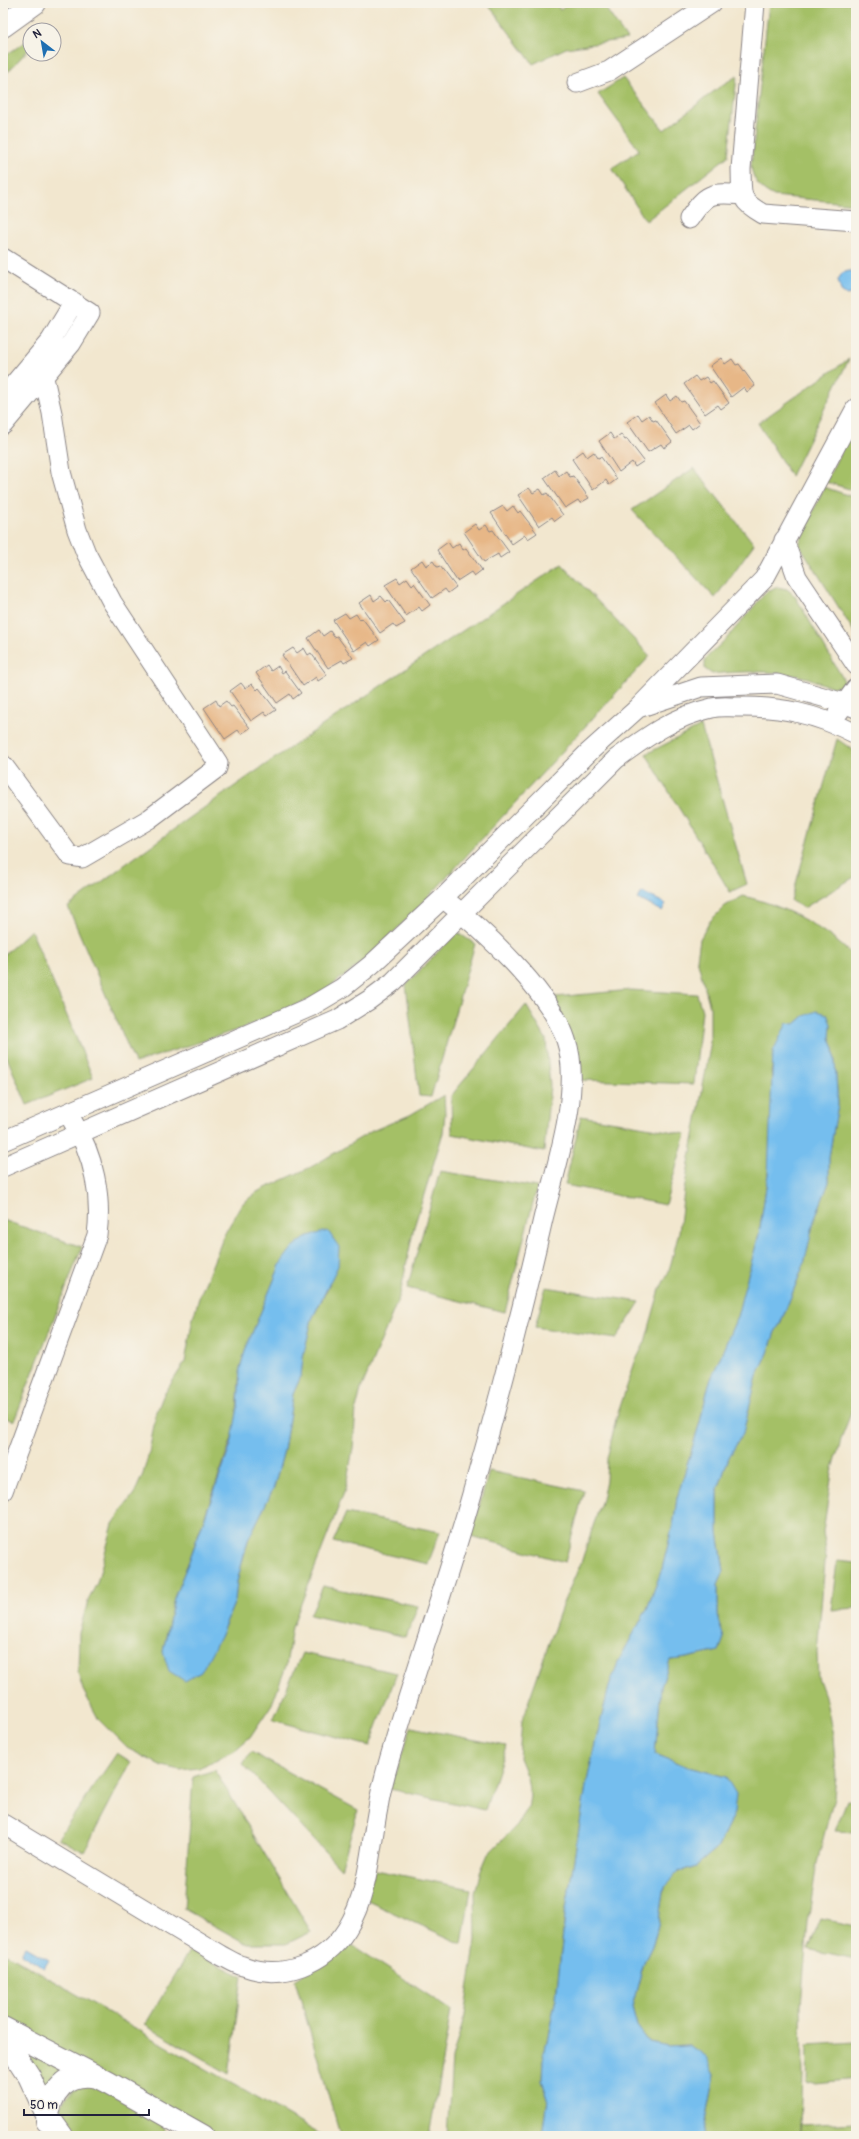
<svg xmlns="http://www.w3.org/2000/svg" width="859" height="2139" font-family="Pangolin,sans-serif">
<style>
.green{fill:#a4c066;stroke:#637150;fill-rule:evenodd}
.water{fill:#75beee;stroke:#4c7094}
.building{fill:#e7b787}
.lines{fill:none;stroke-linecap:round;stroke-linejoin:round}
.street-casing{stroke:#8a8485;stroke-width:21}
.secondary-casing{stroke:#8a8485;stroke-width:24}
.street{stroke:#fff;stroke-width:19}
.secondary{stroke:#fff;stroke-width:22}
</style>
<rect width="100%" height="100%" fill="#f7f3e8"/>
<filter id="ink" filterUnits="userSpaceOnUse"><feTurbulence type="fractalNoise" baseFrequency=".025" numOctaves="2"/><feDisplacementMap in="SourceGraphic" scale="8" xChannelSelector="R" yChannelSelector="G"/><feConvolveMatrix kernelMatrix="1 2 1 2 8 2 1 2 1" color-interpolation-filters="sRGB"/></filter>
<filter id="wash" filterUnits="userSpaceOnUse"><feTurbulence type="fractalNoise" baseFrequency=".012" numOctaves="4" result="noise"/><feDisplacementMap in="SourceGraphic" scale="16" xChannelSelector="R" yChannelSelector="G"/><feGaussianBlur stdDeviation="0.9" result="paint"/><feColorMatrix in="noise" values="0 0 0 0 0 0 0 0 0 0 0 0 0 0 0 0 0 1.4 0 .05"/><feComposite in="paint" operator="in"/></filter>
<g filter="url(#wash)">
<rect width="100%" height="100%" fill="#f2e7cf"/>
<path class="green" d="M487,3H556L560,10L570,3H602L627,39L566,48L533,64Z
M769,3H856V204L774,196C760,189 754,182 751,167Z
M28,40L30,48L3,77V57Z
M737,76L728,156L646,221L612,168L639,150L598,94L623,78L664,130L722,85Z
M849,359L791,476L758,423Z
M856,420V491L826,482Z
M694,468L754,544L715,598L632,510Z
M824,487L856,498V635L799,544Z
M562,564L650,656L424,902L369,957L319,995L246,1027L135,1063L68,907C228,786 396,676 562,564Z
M777,587L787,589L795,596L842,677L844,681L840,686C831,690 817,681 808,678C777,670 744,671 712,674L705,669V659L727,638L767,591Z
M701,726L747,884L730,892L646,754Z
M837,739L856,752V876L804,908L791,901Z
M743,896C787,906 823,927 856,958V1401L842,1436L832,1473L823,1532L826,1551L817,1652L818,1677L825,1696L833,1735L836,1777L834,1797L817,1862L808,1923L801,2006L802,2077L800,2125L856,2122V2136H801L800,2125V2136H703L715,2075L689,2045L668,2046L649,2042L637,2026L632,2007L644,1962L653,1944L658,1925L664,1886L678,1872L696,1866L717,1848L734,1813L726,1777L688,1767L655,1754L661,1687L670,1660C687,1659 702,1654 719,1651L724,1638L718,1620V1585L724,1571L718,1532V1489L729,1457L743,1433L757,1376L768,1353L775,1332L780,1324L804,1264L814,1221L829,1182V1157L838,1104L834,1049L830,1038L831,1024L804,1016L795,1024L771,1070L773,1089L768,1174L759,1234L737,1317L709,1384L700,1422L677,1498L674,1520L662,1569L647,1609L619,1660L609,1687L595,1744L586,1786L565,1915L556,1998L543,2060L542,2080L548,2099L543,2136H447L452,2059L463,2021L476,1940L475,1893L480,1873L488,1854L517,1825L528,1808L530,1796L527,1777L519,1758L522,1720L563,1603L581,1563L602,1499L606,1480L607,1459L616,1419L635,1362L645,1342L660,1289L669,1271L679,1232L684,1191L710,1047V1007L697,959L700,939L710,921L725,906Z
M31,930L93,1078L27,1105L3,1048V956Z
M457,932L475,944L431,1097L419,1096L406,985Z
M631,990L697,994L702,1011L694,1084L582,1080L555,997Z
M526,1005L546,1039L550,1086L544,1152L452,1134L451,1096Z
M444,1095L445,1113L443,1133L414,1227L400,1295L361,1389L356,1409L353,1449L345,1490L292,1627L286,1666L272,1704L250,1737L234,1751L199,1768L180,1770L162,1766L127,1748L99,1720L84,1692L78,1673L79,1632L89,1598L97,1583L113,1524L135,1492L143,1474L149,1453L156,1414L163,1396L185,1362L193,1318L199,1298L225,1233L242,1204L257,1192L311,1167L372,1131L410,1115ZM281,1263L330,1284L312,1319L303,1357L301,1376L293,1394L284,1450L274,1487L248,1540L237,1582L235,1601L220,1637L163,1652L174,1598L189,1561L236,1427L240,1368L246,1348Z
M581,1116L686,1134L665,1205L565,1185Z
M440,1171L537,1187L505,1312L407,1288Z
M3,1220L82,1247L14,1421L3,1417Z
M546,1287L640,1302L616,1339L535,1327Z
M489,1471L584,1491L565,1562L471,1536Z
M346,1513L440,1532L428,1564L333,1542Z
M837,1561L856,1563V1608L831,1610Z
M323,1586L418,1606L406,1637L310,1615Z
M302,1653L397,1673L370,1746L273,1720Z
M411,1727L506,1746L485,1810L390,1789Z
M251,1752L358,1810L341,1869L243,1764Z
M117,1753L131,1762L84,1852L58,1838Z
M215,1770L311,1932L286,1944H247L184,1909L193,1777Z
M847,1800L856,1801V1832L835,1831Z
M375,1870L471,1889L462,1944L363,1899Z
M821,1919L856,1926V1959L808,1949Z
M349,1943L451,2010L429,2136L340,2135L295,1980Z
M189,1951L242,1976L229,2074L145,2025Z
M3,1952L323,2136H217L156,2107L3,2019Z
M24,2042L96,2077L49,2102L29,2076Z
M856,2042V2079L806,2084L807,2045Z
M92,2084L160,2119L168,2136H69L57,2113C67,2094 70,2089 92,2084Z"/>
<path class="water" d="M849,271H856V293L847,295L841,291L838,280L842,273Z
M642,892L666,904L662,911L638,899Z
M817,1011L827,1014L831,1024L830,1038L834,1049L838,1104L829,1157V1182L814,1221L804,1264L780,1324L775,1332L768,1353L757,1376L743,1433L729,1457L718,1489V1532L724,1571L718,1585V1620L724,1638L719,1651C702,1654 687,1659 670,1660L661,1687L655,1754L688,1767L726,1777L736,1794L734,1813L717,1848L696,1866L678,1872L664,1886L658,1925L653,1944L644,1962L632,2007L637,2026L649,2042L668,2046L689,2045L706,2057L715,2075L703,2136H543L548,2099L542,2080L543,2060L556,1998L565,1915L586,1786L595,1744L609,1687L619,1660L647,1609L662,1569L674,1520L677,1498L700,1422L709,1384L737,1317L742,1297L759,1234L768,1174L773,1051L787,1023L795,1024L804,1016Z
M328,1231L339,1247L338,1266L312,1319L303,1357L301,1376L293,1394L284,1450L274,1487L248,1540L237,1582L235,1601L220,1637L201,1672L185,1681L169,1671L163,1652L174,1598L189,1561L231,1445L238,1407L240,1368L246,1348L281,1263L292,1248L308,1236Z
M26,1947L49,1960L44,1968L21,1954Z"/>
<g id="blocks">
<path class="building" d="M721,358L725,364L732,359L736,365L739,364L755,386L747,392L744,387L731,397L710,366Z
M695,376L699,381L706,377L710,383L713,381L729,403L721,409L718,405L705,414L684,384Z
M666,395L670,401L677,396L681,402L684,401L700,423L692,429L689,425L676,434L655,403Z
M638,414L642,420L649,415L653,421L656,420L672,442L664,448L661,444L648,452L627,422Z
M610,433L614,439L621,434L625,440L627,439L644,461L635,467L632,462L619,472L599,441Z
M583,451L587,457L594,452L598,458L601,457L617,479L609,485L606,480L593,490L572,459Z
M555,470L559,476L566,471L570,477L573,476L589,498L580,503L578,500L565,508L544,478Z
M529,488L533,493L540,489L544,495L547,493L563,515L555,521L552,517L539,526L518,495Z
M503,506L507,511L513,506L518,513L520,511L537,533L528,539L525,535L512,544L491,513Z
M475,524L479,530L486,525L490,531L493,530L509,552L500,558L498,554L484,562L464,532Z
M448,542L452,548L459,543L463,550L466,548L482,570L474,576L471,572L457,581L437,550Z
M422,560L426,566L433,561L437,567L440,566L456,587L448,593L445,589L432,598L411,568Z
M397,578L400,583L407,578L412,585L414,583L430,605L422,611L419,607L406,616L385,585Z
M371,595L374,601L381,596L386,602L388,600L405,623L396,628L393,624L380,633L359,603Z
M345,613L349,618L356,614L360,620L362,618L379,640L370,646L367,642L354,651L333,620Z
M319,630L323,636L330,631L334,637L337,636L353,658L344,663L342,660L328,668L308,638Z
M293,648L297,653L304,648L308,655L311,653L327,675L318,681L316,677L303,686L282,655Z
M267,665L271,671L278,666L282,673L285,671L301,693L293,699L290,694L277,703L256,673Z
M241,683L245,688L252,684L257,690L259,688L276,710L267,716L264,712L251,721L230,691Z
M216,700L219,706L226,701L231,707L233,706L250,728L241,734L238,730L225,739L204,708Z"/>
</g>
</g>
<g filter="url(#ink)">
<use href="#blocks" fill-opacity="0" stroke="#8a8485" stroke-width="1"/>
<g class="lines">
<g class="street-casing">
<path id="street" d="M755,3L741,169C742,195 738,200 763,214L856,221
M577,83L609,71L712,3
M689,219C707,193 710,192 742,195
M3,258L90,313L71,344L3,425
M3,397L51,340L74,302
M784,540L797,577L856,665
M639,707L764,579L856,408
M838,713L856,688
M3,765L70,856L82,858L149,819L217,768L218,763L112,602L86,553L77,530L61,472L52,413L44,378
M3,1141L310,1007L342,988L371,965L443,898L589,752L638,708L701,687L777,684L844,703L856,708
M3,1167L337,1020L369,1000L393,982L616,759C646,737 675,716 712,708C719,706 728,707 736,707C780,706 817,714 856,734
M3,1491L97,1235C102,1197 94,1155 73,1122
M3,1824L220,1955C228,1959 235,1964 243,1966C282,1981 325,1964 347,1929C369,1894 370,1848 378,1808C381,1787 387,1767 393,1747C418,1662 448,1579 472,1494C498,1403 522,1311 543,1219C555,1168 583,1090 566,1040C550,991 483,930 443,898"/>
</g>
<g class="secondary-casing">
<path id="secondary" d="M3,26L35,3
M3,2028L109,2083L203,2136
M3,2036L29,2076L47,2115L62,2136
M47,2121C50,2092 66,2070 98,2077"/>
</g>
<use href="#street" class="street"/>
<use href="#secondary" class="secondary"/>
</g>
</g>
<rect width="859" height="2139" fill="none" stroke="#f7f3e8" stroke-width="16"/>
<g transform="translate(42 42) rotate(329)"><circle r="19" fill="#f7f3e8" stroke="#a29fa3"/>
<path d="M0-3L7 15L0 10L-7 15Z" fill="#1f6fb2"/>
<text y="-6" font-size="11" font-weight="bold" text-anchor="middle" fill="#22223b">N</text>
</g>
<path d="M24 2109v6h125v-6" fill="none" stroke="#22223b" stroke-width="2"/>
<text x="30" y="2109" font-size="12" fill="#22223b" stroke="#f7f3e8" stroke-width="3" paint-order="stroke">50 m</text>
</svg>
